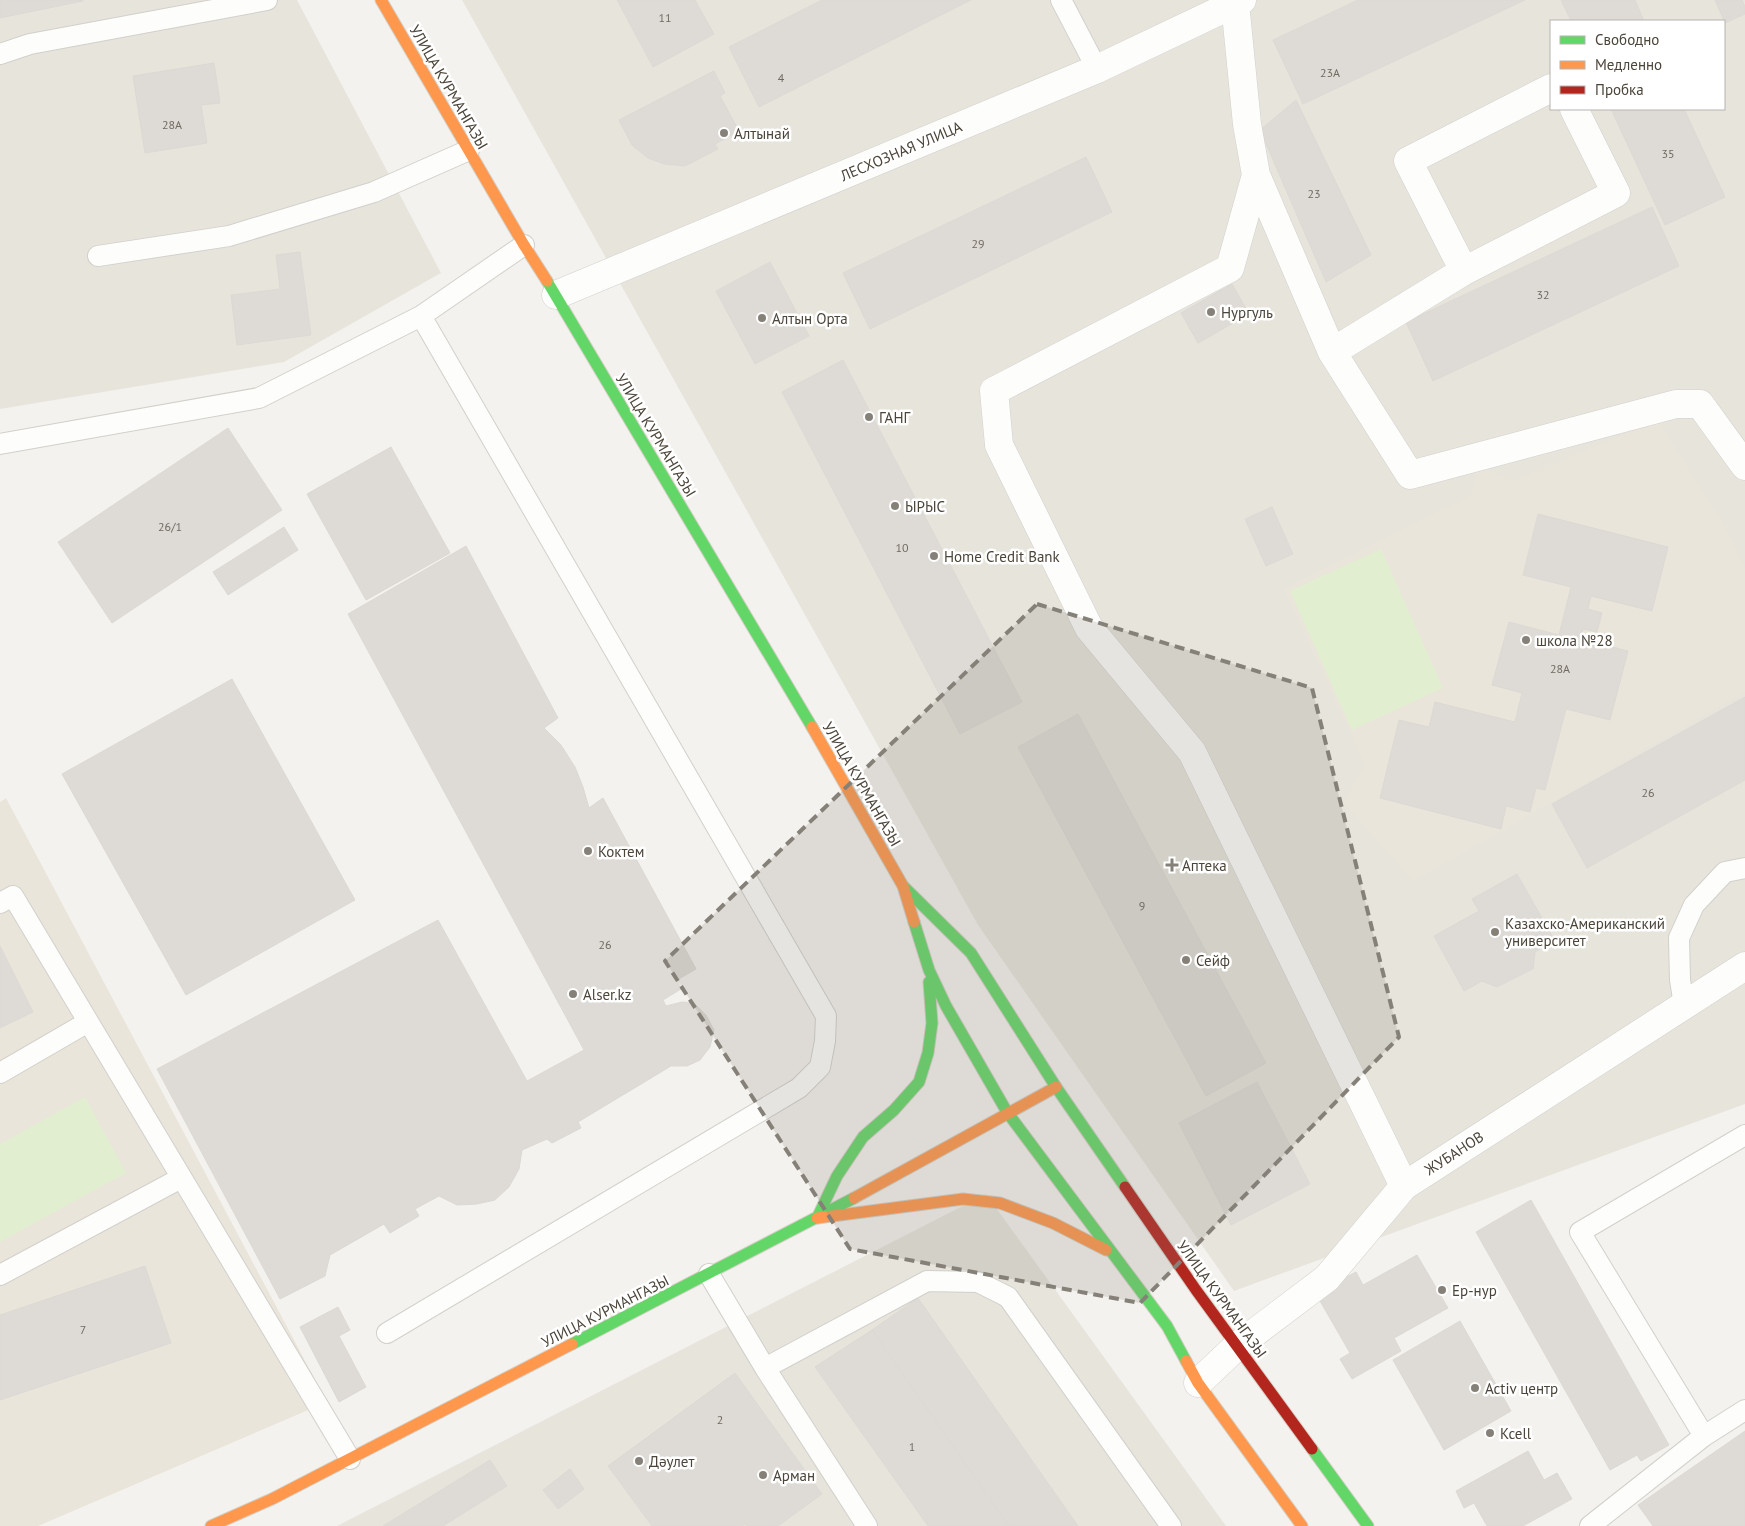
<svg xmlns="http://www.w3.org/2000/svg" width="1745" height="1526" font-family="'PT Sans',sans-serif">
<style>
.residential{fill:#e7e4dc;fill-rule:evenodd}
.education{fill:#eae5da}
.green{fill:#e1eecf}
.building{fill:#dedbd6;stroke:#dcd9d4}
.lines{fill:none;stroke-linecap:round;stroke-linejoin:round}
.lane-casing{stroke:#d2d0cb;stroke-width:22}
.street-casing{stroke:#d2d0cb;stroke-width:29}
.fast-casing{stroke:#d3cfc5;stroke-width:13}
.slow-casing{stroke:#d3cfc5;stroke-width:13}
.jam-casing{stroke:#d3cfc5;stroke-width:13}
.lane{stroke:#fdfdfc;stroke-width:20}
.street{stroke:#fdfdfc;stroke-width:28}
.fast{stroke:#63d668;stroke-width:11}
.slow{stroke:#ff974d;stroke-width:11}
.jam{stroke:#b3261e;stroke-width:11}
.marked{fill:#868178;fill-opacity:0.2;stroke:#868178;stroke-width:4;stroke-dasharray:10 6;stroke-linejoin:round}
.poi-dot{fill:#868178;stroke:#fff;stroke-width:2}
.labels{text-anchor:middle;dominant-baseline:central;stroke-width:5;stroke-linejoin:round;paint-order:stroke}
.number-label{font-size:12px;fill:#706a61}
.street-label{font-size:15px;fill:#4b4439;stroke:#fff}
.poi-label{font-size:15px;fill:#4b4439;stroke:#fff;text-anchor:start}
</style>
<rect width="100%" height="100%" fill="#f4f2ee"/>
<path class="residential" d="M0,0H297L441,273L284,362L0,409Z
M462,0H1745V1104L1234,1291L978,925ZM1551,21H1724V109H1551Z
M986,1194L1226,1526H337Z"/>
<path class="education" d="M1658,421L1721,520L1745,569V692L1413,881L1344,803L1365,765L1284,589L1470,496L1479,467L1515,480Z
M6,798L327,1402L38,1526H0V802Z"/>
<path class="green" d="M1381,549L1443,688L1352,730L1290,591Z
M85,1097L126,1173L0,1242V1144Z"/>
<path class="building" d="M0,0H83V1L0,18Z
M617,0H695L714,34L653,67Z
M822,0H971L759,107L729,47Z
M1358,0H1525L1303,104L1273,40Z
M1561,0H1635L1644,21H1571Z
M1715,0H1742L1745,7V14L1725,23Z
M214,63L220,103L201,105L207,143L145,153L133,76Z
M714,71L725,93L720,96L739,131L715,144L718,149L685,166L664,164L648,158L632,145L619,120Z
M1296,100L1371,255L1326,282L1260,130Z
M1611,109H1684L1725,197L1665,225Z
M1086,157L1112,212L870,329L843,273Z
M1652,207L1679,266L1433,381L1406,322Z
M300,252L311,335L237,345L231,295L280,289L276,255Z
M770,262L809,336L755,364L716,291Z
M1232,284L1249,314L1198,343L1181,313Z
M843,360L1022,702L960,734L782,392Z
M228,428L282,510L112,623L58,542Z
M391,447L450,553L366,600L307,494Z
M1272,507L1293,554L1266,566L1245,519Z
M1538,514L1668,547L1652,611L1591,596L1588,609L1602,613L1597,632L1583,629L1581,639L1628,651L1610,720L1566,709L1545,790L1536,788L1530,812L1506,806L1501,829L1380,798L1399,720L1429,727L1435,702L1515,722L1522,693L1492,685L1509,622L1559,635L1571,587L1523,575Z
M284,527L298,550L228,595L213,572Z
M466,546L558,718L544,728L561,745L575,767L583,787L589,808L603,798L696,969L677,980L681,989L663,1000L666,1006L682,1002L694,1003L706,1015L714,1030L710,1047L700,1060L687,1066H671L578,1122L581,1128L552,1143L547,1139L522,1150L519,1169L509,1187L495,1200L477,1204L457,1205L439,1196L415,1209L419,1216L390,1233L384,1224L330,1255L325,1276L280,1299L157,1069L438,920L527,1081L584,1050L348,614Z
M232,679L355,900L186,995L62,774Z
M1745,697V780L1587,868L1552,804Z
M1078,714L1266,1063L1206,1096L1018,747Z
M1517,874L1555,941L1535,952L1533,969L1497,987L1482,981L1464,991L1434,936L1479,911L1472,899Z
M0,946L33,1012L0,1028Z
M1257,1082L1310,1184L1231,1225L1179,1123Z
M1531,1200L1669,1445L1641,1461L1637,1455L1610,1470L1476,1232Z
M1417,1255L1448,1308L1394,1338L1401,1351L1352,1379L1340,1359L1350,1353L1316,1294L1356,1272L1363,1285Z
M145,1266L171,1343L0,1400V1315Z
M918,1298L1078,1526H1009L872,1330Z
M338,1307L350,1330L339,1336L366,1387L339,1402L300,1327Z
M1460,1321L1511,1411L1444,1450L1393,1360Z
M872,1330L1009,1526H928L815,1367Z
M735,1373L822,1494L778,1526H747L745,1524L743,1526H652L608,1466Z
M1745,1431V1526H1653L1638,1505Z
M1528,1451L1544,1480L1557,1473L1572,1499L1523,1526H1487L1474,1503L1464,1508L1456,1491Z
M490,1460L507,1486L443,1526H383Z
M570,1469L584,1489L558,1509L543,1490Z"/>
<g class="lines">
<g class="lane-casing">
<path id="lane" d="M1061,0L1097,69
M0,54L30,44L267,0
M98,256L229,236L374,192L469,150
M0,444L259,398L421,316L524,245
M0,903L13,896L350,1459
M1684,1005L1680,980L1679,938L1694,905L1725,872L1745,868
M0,1073L88,1022
M709,1274L765,1368L867,1526
M0,1275L181,1178
M387,1333L799,1088L820,1067L825,1041L826,1016L421,316
M765,1368L927,1281L978,1282L1008,1297L1171,1526
M1704,1436L1580,1232L1745,1135
M1590,1526L1704,1436L1745,1410"/>
</g>
<g class="street-casing">
<path id="street" d="M1235,3L1247,124L1256,175L1332,352L1410,475L1676,404H1700L1745,466
M1256,175L1230,268L994,391L999,445L1089,628L1192,752L1404,1186
M1464,271L1408,161L1551,88
M556,295L1097,69L1242,0
M1332,352L1464,271L1616,193L1574,109
M1198,1383L1237,1346L1327,1278L1404,1186L1745,966"/>
</g>
<g class="fast-casing">
<path id="fast" d="M547,281L812,727
M904,887L971,953L1056,1087L1125,1187
M914,922L929,970L946,1006L1007,1112L1167,1326L1186,1361
M817,1218L837,1176L863,1137L894,1110L919,1082L928,1053L932,1023L929,982
M572,1344L854,1198
M1312,1449L1368,1526"/>
</g>
<g class="slow-casing">
<path id="slow" d="M381,0L524,245L547,281
M812,727L903,886L914,922
M854,1198L1056,1087
M817,1218L963,1199L1000,1203L1053,1223L1106,1250
M1186,1361L1198,1383L1302,1526
M211,1526L272,1499L572,1344"/>
</g>
<g class="jam-casing">
<path id="jam" d="M1125,1187L1196,1290L1312,1449"/>
</g>
<use href="#lane" class="lane"/>
<use href="#street" class="street"/>
<use href="#fast" class="fast"/>
<use href="#slow" class="slow"/>
<use href="#jam" class="jam"/>
</g>
<path class="marked" d="M1037,604L1312,688L1399,1037L1140,1303L850,1249L665,961Z"/>
<g class="poi-dot">
<circle cx="724" cy="133" r="5"/>
<circle cx="1211" cy="312" r="5"/>
<circle cx="762" cy="318" r="5"/>
<circle cx="869" cy="417" r="5"/>
<circle cx="895" cy="506" r="5"/>
<circle cx="934" cy="556" r="5"/>
<circle cx="1526" cy="640" r="5"/>
<circle cx="588" cy="851" r="5"/>
<path d="M1169.5 857.5h5v5h5v5h-5v5h-5v-5h-5v-5h5z"/>
<circle cx="1495" cy="932" r="5"/>
<circle cx="1186" cy="960" r="5"/>
<circle cx="573" cy="994" r="5"/>
<circle cx="1442" cy="1290" r="5"/>
<circle cx="1475" cy="1388" r="5"/>
<circle cx="1490" cy="1433" r="5"/>
<circle cx="639" cy="1461" r="5"/>
<circle cx="763" cy="1475" r="5"/>
</g>
<g class="labels">
<g class="number-label">
<text x="665" y="17">11</text>
<text x="1330" y="72">23А</text>
<text x="781" y="77">4</text>
<text x="172" y="124">28А</text>
<text x="1668" y="153">35</text>
<text x="1314" y="193">23</text>
<text x="978" y="243">29</text>
<text x="1543" y="294">32</text>
<text x="170" y="526">26/1</text>
<text x="902" y="547">10</text>
<text x="1560" y="668">28А</text>
<text x="1648" y="792">26</text>
<text x="1142" y="905">9</text>
<text x="605" y="944">26</text>
<text x="83" y="1329">7</text>
<text x="720" y="1419">2</text>
<text x="912" y="1446">1</text>
</g>
<g class="street-label">
<text transform="translate(449 87) rotate(60)">УЛИЦА КУРМАНГАЗЫ</text>
<text transform="translate(901 151) rotate(-23)">ЛЕСХОЗНАЯ УЛИЦА</text>
<text transform="translate(656 435) rotate(59)">УЛИЦА КУРМАНГАЗЫ</text>
<text transform="translate(862 784) rotate(60)">УЛИЦА КУРМАНГАЗЫ</text>
<text transform="translate(1454 1153) rotate(-33)">ЖУБАНОВ</text>
<text transform="translate(1222 1299) rotate(54)">УЛИЦА КУРМАНГАЗЫ</text>
<text transform="translate(605 1311) rotate(-27)">УЛИЦА КУРМАНГАЗЫ</text>
</g>
<g class="poi-label">
<text x="734" y="133">Алтынай</text>
<text x="1221" y="312">Нургуль</text>
<text x="772" y="318">Алтын Орта</text>
<text x="879" y="417">ГАНГ</text>
<text x="905" y="506">ЫРЫС</text>
<text x="944" y="556">Home Credit Bank</text>
<text x="1536" y="640">школа №28</text>
<text x="598" y="851">Коктем</text>
<text x="1182" y="865">Аптека</text>
<text x="1505" y="923">Казахско-Американский<tspan x="1505" dy="17">университет</tspan></text>
<text x="1196" y="960">Сейф</text>
<text x="583" y="994">Alser.kz</text>
<text x="1452" y="1290">Ер-нур</text>
<text x="1485" y="1388">Activ центр</text>
<text x="1500" y="1433">Kcell</text>
<text x="649" y="1461">Дәулет</text>
<text x="773" y="1475">Арман</text>
</g>
</g>
<rect x="1550" y="20" width="175" height="90" fill="#ffffff" stroke="#b7b4b0"/>
<rect x="1560" y="36" width="25" height="8" fill="#63d668" stroke="#b7b4b0"/>
<text x="1595" y="45" font-size="15" fill="#4b4439">Свободно</text>
<rect x="1560" y="61" width="25" height="8" fill="#ff974d" stroke="#b7b4b0"/>
<text x="1595" y="70" font-size="15" fill="#4b4439">Медленно</text>
<rect x="1560" y="86" width="25" height="8" fill="#b3261e" stroke="#b7b4b0"/>
<text x="1595" y="95" font-size="15" fill="#4b4439">Пробка</text>
</svg>
